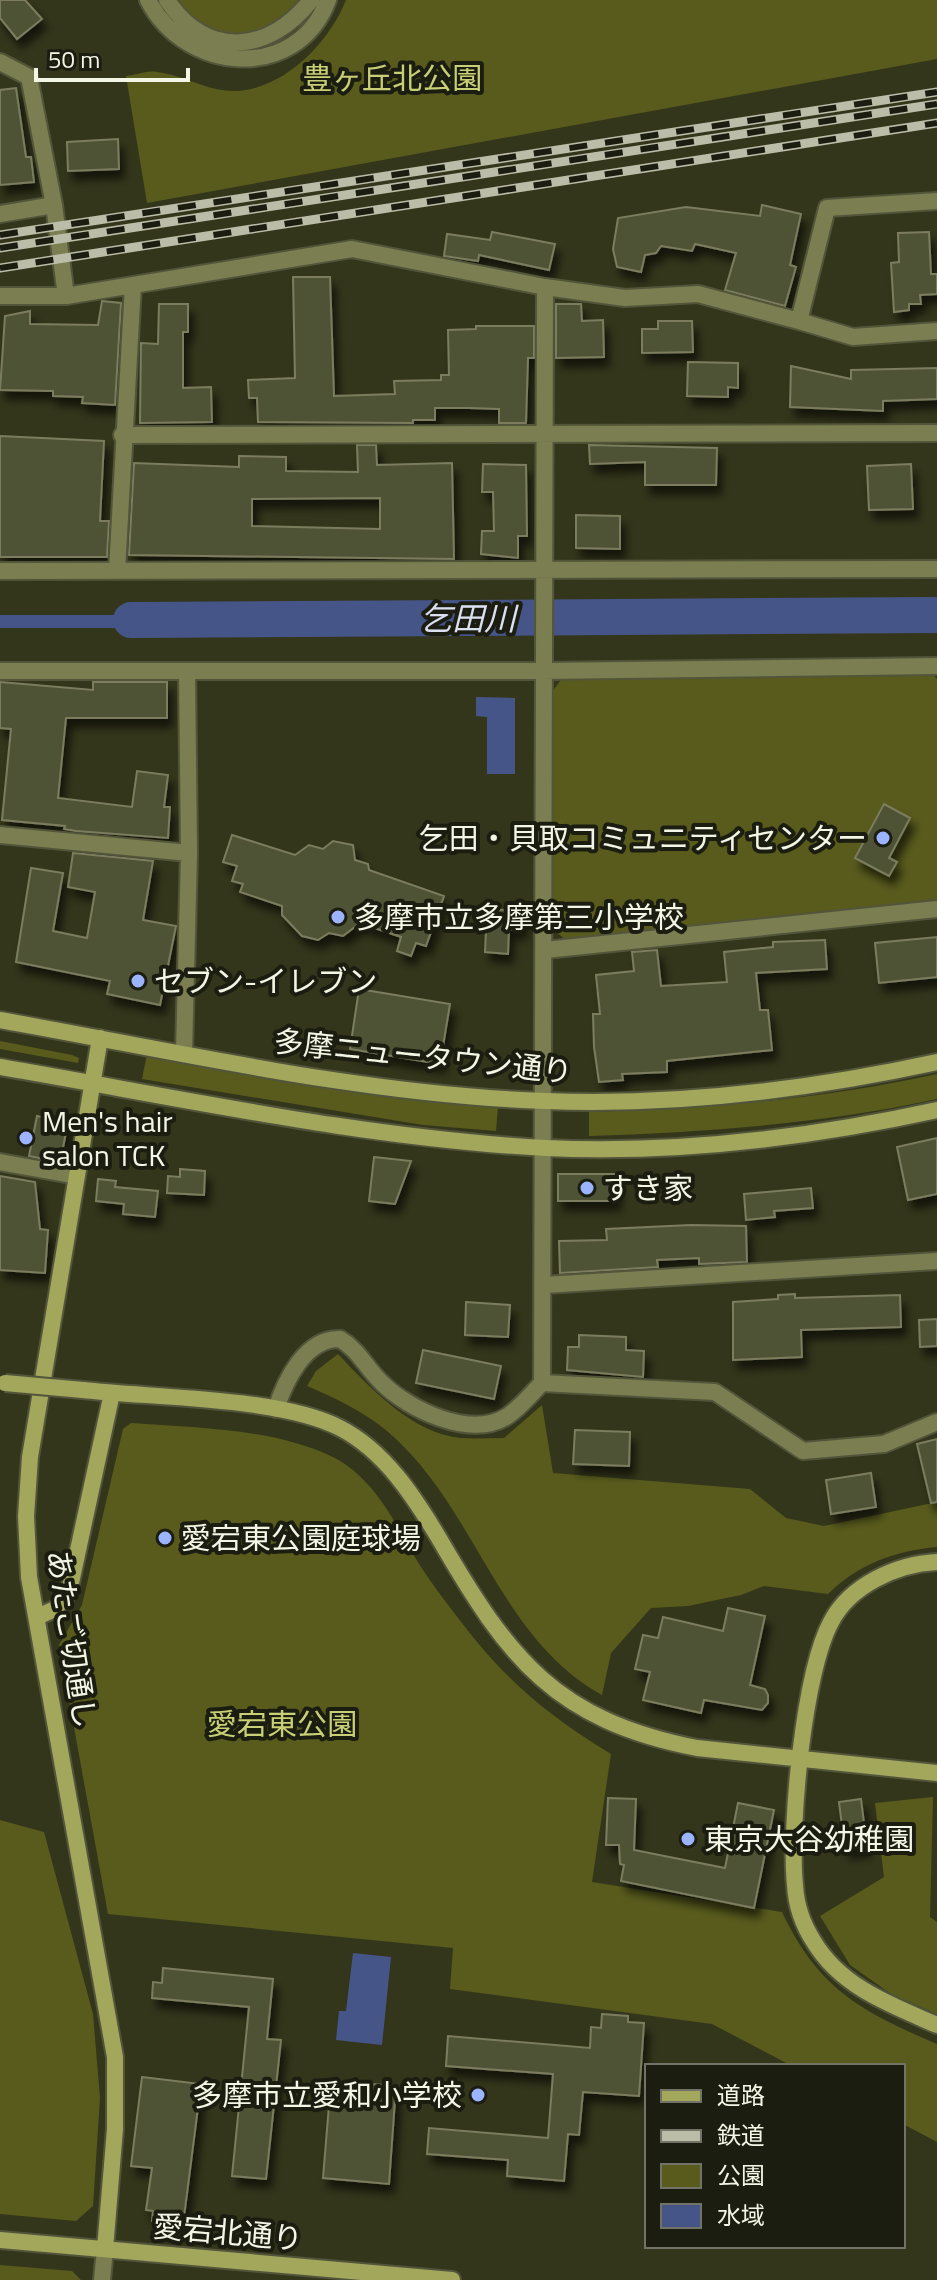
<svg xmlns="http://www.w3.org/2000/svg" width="937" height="2280" font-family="'Titillium Web','Noto Sans JP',sans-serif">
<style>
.green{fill:#585b1c}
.water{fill:#455588}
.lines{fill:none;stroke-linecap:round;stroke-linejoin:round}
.river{stroke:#455588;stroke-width:36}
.building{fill:#4f5235;stroke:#7b7d5f;stroke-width:2;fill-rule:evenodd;filter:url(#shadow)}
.street-casing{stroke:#53553b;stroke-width:20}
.secondary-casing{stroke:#53553b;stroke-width:20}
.street{stroke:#7a7e50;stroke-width:16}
.secondary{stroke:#a2a75c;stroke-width:16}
.rail-casing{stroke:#bbbda9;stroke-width:9}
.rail{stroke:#1c1d11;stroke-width:6;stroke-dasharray:18;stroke-linecap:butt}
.secondary-bridge-casing{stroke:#53553b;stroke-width:20;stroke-linecap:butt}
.secondary-bridge{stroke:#a2a75c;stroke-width:16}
.poi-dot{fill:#9bb4fd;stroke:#1c1d11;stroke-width:3}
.labels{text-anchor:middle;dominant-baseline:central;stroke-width:8;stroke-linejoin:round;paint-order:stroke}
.park-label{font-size:30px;fill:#c8cf74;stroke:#1c1d11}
.poi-label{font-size:30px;fill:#f3f5e5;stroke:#1c1d11;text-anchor:start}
.street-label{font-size:30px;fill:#f3f5e5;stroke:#1c1d11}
.water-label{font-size:32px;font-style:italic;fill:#dae0f0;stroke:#1c1d11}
</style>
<defs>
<filter id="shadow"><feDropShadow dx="5" dy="9" stdDeviation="4" flood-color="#0009"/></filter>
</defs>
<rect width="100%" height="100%" fill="#34361b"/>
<path class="green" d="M174,0H303C275,24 240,51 201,27C191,21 182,8 174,0Z
M346,0H937V59L147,203L126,76C136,75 148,70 157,72C184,75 208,92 236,91C284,89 329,43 346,0Z
M930,671L937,679V902L568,942L553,929L552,692L566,673Z
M0,1041L72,1055L79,1058L78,1063L0,1049Z
M147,1054L402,1097L498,1107L496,1131L423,1125L142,1079Z
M937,1074V1099C822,1124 707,1132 589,1136V1112C707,1109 822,1099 937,1074Z
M338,1354C369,1387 412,1433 460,1438C474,1439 489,1438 504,1438L542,1405L553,1473L750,1489L786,1518L824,1526L937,1502V1547C894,1551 859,1564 828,1594L764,1586L741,1595L688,1606L651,1608L611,1653L602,1695C497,1637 476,1506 387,1431C363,1411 335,1398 307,1386L316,1371Z
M131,1423C197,1428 272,1428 333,1457C372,1477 393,1518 413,1554C427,1578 445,1601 462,1623C506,1681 549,1716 611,1754L592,1882L782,1912C819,1990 861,2011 937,2044V2142L903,2124V2066H792L712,2024L450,1989L453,1948L108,1914L59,1645L82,1605L123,1429Z
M933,1797L930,1917L937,1922V2014L891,1994L850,1965L820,1916L884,1877L875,1803Z
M0,1820L44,1832L93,2014L100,2098L93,2206L76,2221L0,2214Z
M0,2265L72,2271L81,2280H0Z"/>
<path class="water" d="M0,615H181L179,628H0Z
M476,697L515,698V774H487V717L476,716Z
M353,1953L391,1957L382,2045L336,2040L339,2011H346Z"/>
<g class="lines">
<path class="river" d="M131,620L937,615"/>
</g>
<path class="building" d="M0,0H25L42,19L17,39L0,18Z
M16,88L26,157H31L34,182L0,185V90Z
M118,139L119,169L68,171L67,142Z
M762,205L801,214L790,265L796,267L785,306L725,290L736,253L695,244L692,251L661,246L656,253L645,255L641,272L617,267L613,249L618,218L686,207L760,216Z
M492,232L555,244L549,270L479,255L478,261L444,256L447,234L490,240Z
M929,232L931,274H937V294L920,295L921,304H909V310L894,312L891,263L899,262L898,233Z
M293,277H330L334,396L395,394L394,381L441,380V375H449L448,330L476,329V326H534V358H528L526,423H499V409L469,408H435V420H413V423L258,422L257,398H249L248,380L295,378Z
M102,301L121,303L115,405L82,403L83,397L53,396V391L0,390L5,316L30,311V324L98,325Z
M159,304H188V332H183V388L211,387L212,422L140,423L141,343L158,344Z
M556,304H581L582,321L603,320L604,357L556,358Z
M658,321H692L693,352L642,353V329H658Z
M688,362L738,363V388L728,387V397L687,396Z
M791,366L851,379V370L937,368V399L883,401V411L790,407Z
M0,436L104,441L100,521H109L107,557H0Z
M357,445H376L377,465L452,463L454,559L129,555L134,463L239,467V456L286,457V471L358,472ZM380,498V529L252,526V499Z
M589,445L717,448L716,485H645V462L590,464Z
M483,464L526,465L527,536H518V558L481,554L482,531H494L493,492H482Z
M911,464L913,509L869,510L867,466Z
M576,515L620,516V549L576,548Z
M0,682L93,690V682H167V718H66L58,798L132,807L137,771L168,775L164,807H170L168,838L76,831L64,829L65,826L2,820L11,729L0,728Z
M884,804L910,818L889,858L897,862L889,876L855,858Z
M232,835L295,855L309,845L323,849L333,841L353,845L355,860L368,864L369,870L444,896L426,946L416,943L411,956L397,951L401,937L360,923L343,936L329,933L318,940L302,936L282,915V906L240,892L243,884L232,881L237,866L223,862Z
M73,853L153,861L143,920L176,926L160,1005L107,994L110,981L16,962L31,868L63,873L53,931L87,938L95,892L68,887Z
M487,909L523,911L522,930L509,929L508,954L485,952Z
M937,937V977L879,983L875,943Z
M825,940L827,969L756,973L760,1010H768L772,1050L667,1061V1072L622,1074L623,1080L599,1082L594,1047L593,1014H600L596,975L634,971L632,952L657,950L661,986L727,982L724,952L773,947V942Z
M359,989L450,1004L440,1064L350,1049Z
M37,1116L68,1122L62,1153L56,1151L54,1161L29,1156Z
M937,1138V1194L908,1200L897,1147Z
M374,1157L411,1161L395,1204L369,1201Z
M180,1169L205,1171L204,1195L167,1193L168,1176L180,1177Z
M558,1174H616V1201H558Z
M0,1176L35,1182L40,1229L48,1230L45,1273L0,1270Z
M98,1179L116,1181L115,1187L158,1191L155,1217L123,1214L124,1204L96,1201Z
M811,1188L813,1208L774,1211L775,1217L746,1220L744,1194Z
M691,1225L746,1226L747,1262L699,1264V1258L657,1260L658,1267L560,1273L559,1241L607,1240L606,1229Z
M795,1294V1298L900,1295L901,1327L801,1330L802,1357L733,1360V1302L778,1299V1295Z
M466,1302L510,1305L508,1337L465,1335Z
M937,1319V1346L920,1347L919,1320Z
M579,1335L626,1337V1350L644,1351L643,1377L567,1370L568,1347H579Z
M423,1350L501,1366L494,1399L416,1383Z
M575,1430L630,1432L629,1466L573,1464Z
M937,1439V1502L931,1503L917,1444Z
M871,1473L876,1507L831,1514L826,1480Z
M728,1608L765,1616L750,1685L765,1689L768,1695V1703L762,1710L704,1700L701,1713L643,1700L650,1672L635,1669L643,1635L658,1638L663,1617L723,1631Z
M608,1798L636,1799L634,1850L725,1868L738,1803L774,1810L754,1908L621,1881L624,1865L620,1864L619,1845H606Z
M861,1799L867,1847L845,1850L839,1802Z
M163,1968L273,1979L267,2039L281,2040L266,2179L232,2176L249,2007L152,1998L153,1982L162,1983Z
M602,2014L628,2016V2022L644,2023L639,2096L583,2092L579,2135L568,2134L564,2181L507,2176L508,2160L427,2154L429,2128L548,2138L553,2074L446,2066L448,2036L590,2048L591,2027L601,2028Z
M142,2077L201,2084L183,2225L152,2221L153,2211L146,2210L152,2168L131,2166Z
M331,2081L396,2086L389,2184L323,2178Z"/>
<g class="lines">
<g class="street-casing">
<path id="street" d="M148,0C185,73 297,83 328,0
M167,0C206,60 270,53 311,0
M0,62L29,77L54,205L66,296
M0,214L54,205
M0,296H66L352,249L545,287L625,298L698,294L799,321L827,208L937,201
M799,321L853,337L937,331
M122,435L937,433
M0,571L937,569
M117,571L133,285
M0,671H542L937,666
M0,835L189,853
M545,950L937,909
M184,1053L189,853L187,672
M0,1162L77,1176
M544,1285L937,1261
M542,1383L545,287
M276,1409C285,1381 305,1338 340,1339C359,1350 366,1368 382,1383C408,1409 469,1439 506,1417C519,1409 531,1394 542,1383L715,1392L803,1451L884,1444L937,1422
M102,2280L105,2249"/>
</g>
<g class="secondary-casing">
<path id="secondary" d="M0,1020C180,1052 363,1095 546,1101C678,1106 808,1090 937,1062
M100,1038L30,1457L26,1516L29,1577L115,2057V2129L105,2249
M0,1067C181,1098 362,1138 546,1148C677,1154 809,1138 937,1110
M83,1390C153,1398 280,1397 340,1428C385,1451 415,1498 440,1540C509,1659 555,1720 697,1748L937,1773
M937,1562C897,1564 850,1585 831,1622C804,1672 789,1827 795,1885C796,1905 803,1925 814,1942C841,1987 891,2005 937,2025
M37,1617L55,1609L69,1592L112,1393
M0,2240L452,2280"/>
</g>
<use href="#street" class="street"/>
<use href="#secondary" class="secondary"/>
<g class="rail-casing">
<path id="rail" d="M0,235L937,92
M0,248L937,104
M0,268L937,123"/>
</g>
<use href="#rail" class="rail"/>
<g class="secondary-bridge-casing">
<path id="secondary-bridge" d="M5,1383L83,1390"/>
</g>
<use href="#secondary-bridge" class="secondary-bridge"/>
</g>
<g class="poi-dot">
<circle cx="883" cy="838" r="8"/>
<circle cx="338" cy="917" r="8"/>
<circle cx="138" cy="981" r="8"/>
<circle cx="26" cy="1138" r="8"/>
<circle cx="587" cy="1188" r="8"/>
<circle cx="165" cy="1538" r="8"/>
<circle cx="688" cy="1839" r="8"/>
<circle cx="478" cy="2095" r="8"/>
</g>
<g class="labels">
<g class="park-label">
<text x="392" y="78">豊ヶ丘北公園</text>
<text x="282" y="1724">愛宕東公園</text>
</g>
<g class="poi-label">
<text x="867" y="838" text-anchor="end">乞田・貝取コミュニティセンター</text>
<text x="354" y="917">多摩市立多摩第三小学校</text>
<text x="154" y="981">セブン-イレブン</text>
<text x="42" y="1121">Men's hair<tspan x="42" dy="34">salon TCK</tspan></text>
<text x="603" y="1188">すき家</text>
<text x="181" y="1538">愛宕東公園庭球場</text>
<text x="704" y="1839">東京大谷幼稚園</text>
<text x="462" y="2095" text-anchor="end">多摩市立愛和小学校</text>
</g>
<g class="street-label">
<text transform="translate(423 1056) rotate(6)">多摩ニュータウン通り</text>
<text transform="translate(72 1639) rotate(81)">あたご切通し</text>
<text transform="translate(228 2232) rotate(5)">愛宕北通り</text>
</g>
<g class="water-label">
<text x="468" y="618">乞田川</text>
</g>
</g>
<rect x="645" y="2064" width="260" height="184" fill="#1c1d11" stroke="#727366" stroke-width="2"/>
<rect x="661" y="2090" width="40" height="12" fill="#a2a75c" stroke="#727366" stroke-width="2"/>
<text x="717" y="2104" font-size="24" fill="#f3f5e5">道路</text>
<rect x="661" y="2130" width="40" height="12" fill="#bbbda9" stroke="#727366" stroke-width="2"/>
<text x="717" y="2144" font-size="24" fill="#f3f5e5">鉄道</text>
<rect x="661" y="2164" width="40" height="24" fill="#585b1c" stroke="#727366" stroke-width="2"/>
<text x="717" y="2184" font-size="24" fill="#f3f5e5">公園</text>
<rect x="661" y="2204" width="40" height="24" fill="#455588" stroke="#727366" stroke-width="2"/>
<text x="717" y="2224" font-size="24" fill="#f3f5e5">水域</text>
<path d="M36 68v12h152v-12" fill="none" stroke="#f3f5e5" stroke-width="4"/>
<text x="48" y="68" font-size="24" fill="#f3f5e5" stroke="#1c1d11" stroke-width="6" paint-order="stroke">50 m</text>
</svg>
